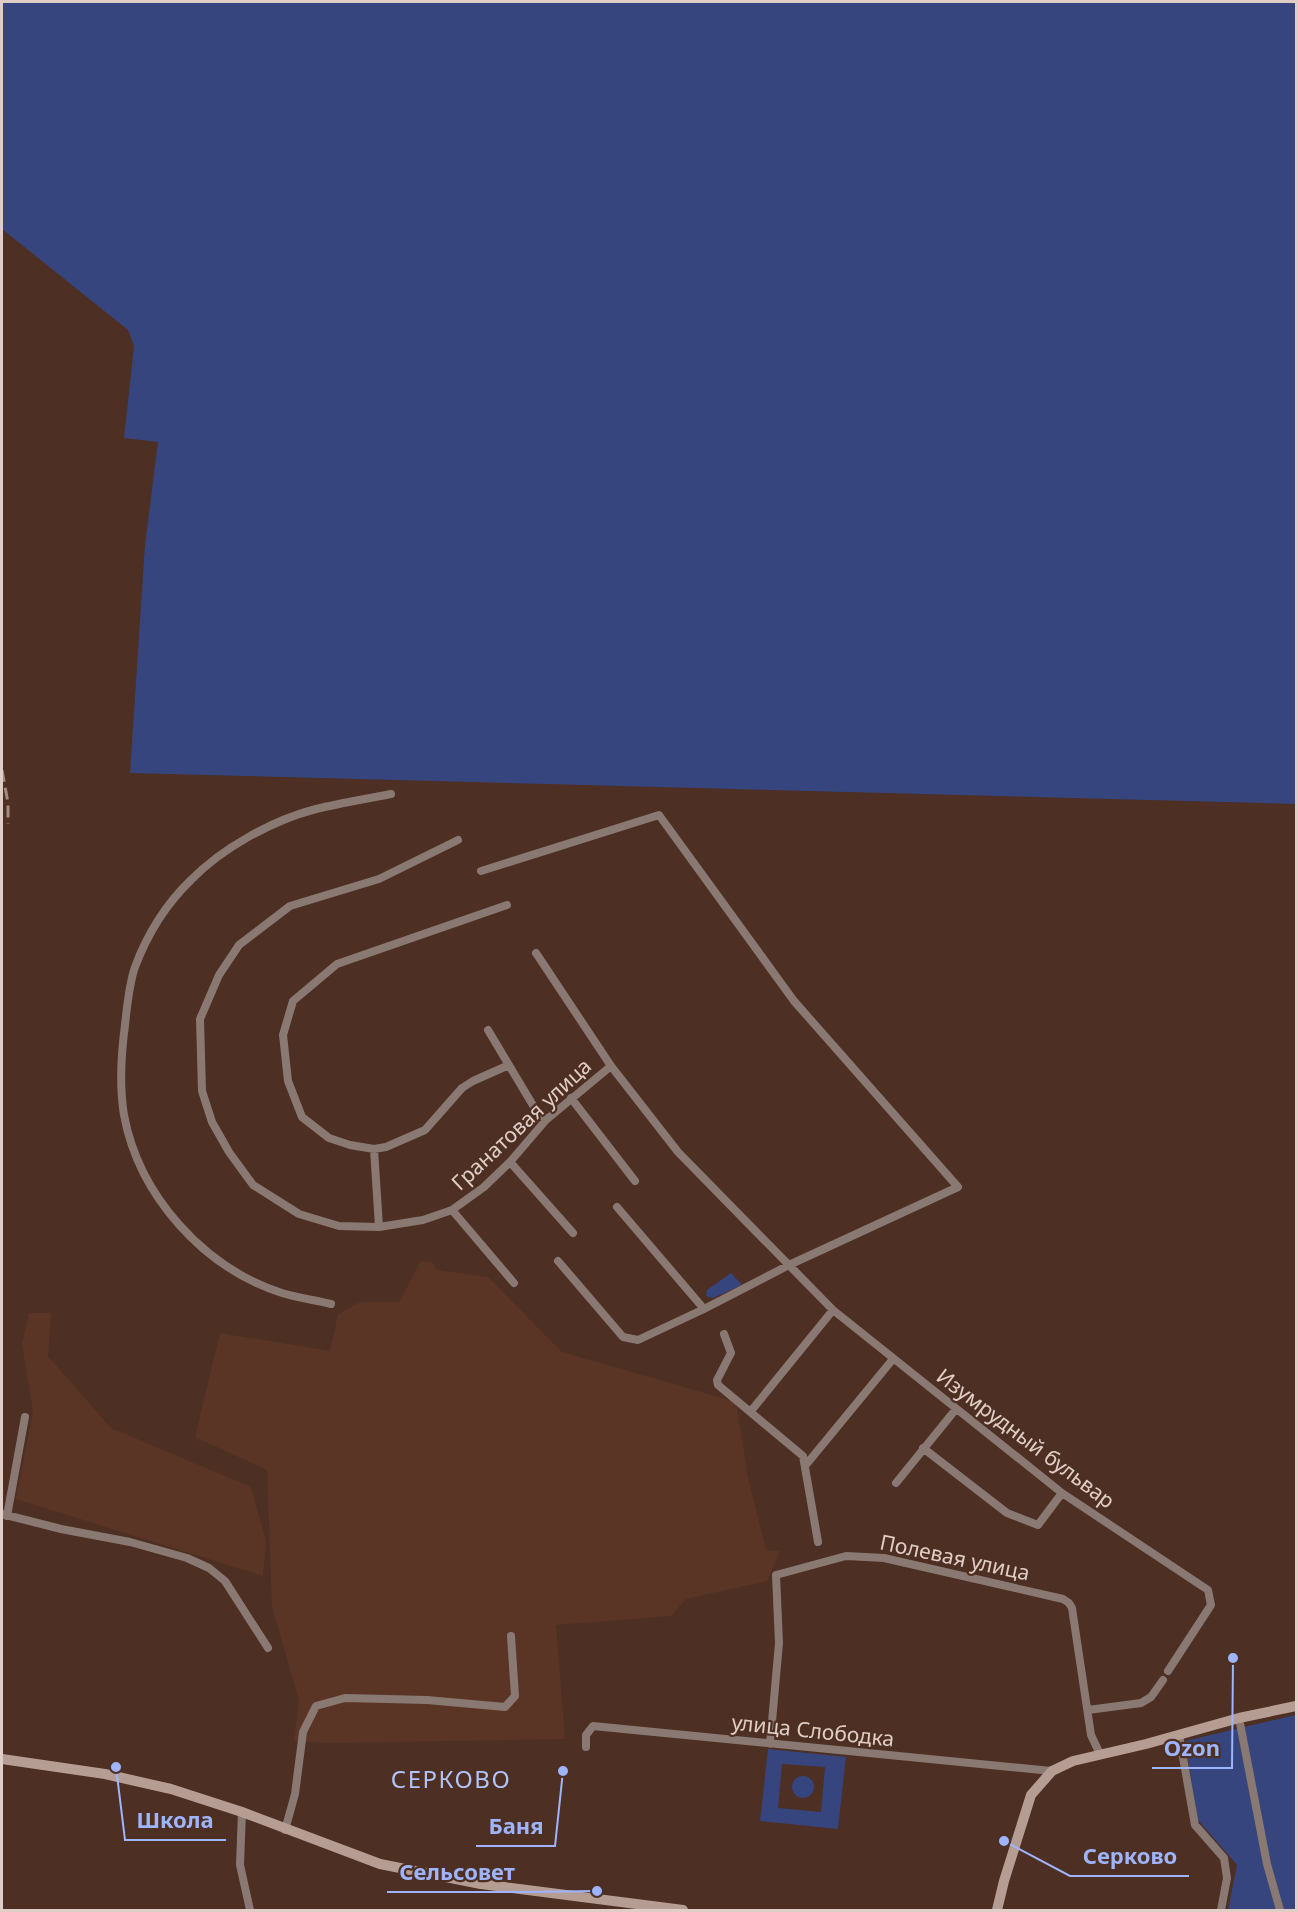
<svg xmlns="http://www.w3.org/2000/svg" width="1298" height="1912" font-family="'Noto Sans',sans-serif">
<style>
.built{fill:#5a3526}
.green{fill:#36457e;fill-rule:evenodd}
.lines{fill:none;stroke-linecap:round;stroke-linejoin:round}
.street{stroke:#897972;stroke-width:8}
.secondary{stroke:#b69d93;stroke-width:10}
.rail{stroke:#a28b81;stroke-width:3;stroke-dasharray:12 6;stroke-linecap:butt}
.labels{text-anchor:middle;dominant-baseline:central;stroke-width:4.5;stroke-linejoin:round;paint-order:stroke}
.street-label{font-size:21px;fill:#e0cdc5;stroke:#4d2f23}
.quarter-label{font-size:24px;letter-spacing:1.5px;fill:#b2c3fa;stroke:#4d2f23}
.leader{fill:none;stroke:#9eb4fd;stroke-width:2}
.callout-dot{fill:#9eb4fd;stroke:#4d2f23;stroke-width:2}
.callout-label{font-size:22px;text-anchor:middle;font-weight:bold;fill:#9eb4fd;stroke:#4d2f23;stroke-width:4.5;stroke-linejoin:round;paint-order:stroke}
</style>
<rect width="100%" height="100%" fill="#4d2f23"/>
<path class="built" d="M421,1261L432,1262L437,1270L488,1277L562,1352L736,1402L748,1477L766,1550L780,1551L767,1581L686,1599L671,1616L556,1625L565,1739L329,1743L294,1741L299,1700L272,1607L267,1470L195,1437L220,1333L330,1351L338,1314L360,1302H399Z
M29,1313H51L48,1356L111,1428L251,1487L266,1541L263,1576L16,1499L33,1412L22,1344Z"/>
<path class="green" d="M2,2H1296V804L130,773L145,545L158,442L124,438L134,346L128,330L2,229Z
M731,1273L742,1285L713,1298L708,1297L706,1295L707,1290Z
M1296,1715V1910H1228L1237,1865L1198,1820L1185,1741Z
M768,1749L846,1757L838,1829L760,1821ZM782,1764L825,1767L821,1812L778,1808Z
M792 1787a11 11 0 1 1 22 0a11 11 0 1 1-22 0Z"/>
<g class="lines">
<path class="street" d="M458,840L379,879L290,906L239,945L219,975L200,1019L202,1091L212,1122L229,1152L253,1185L299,1214L339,1226L379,1227L423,1220L452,1210L484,1187L510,1162L546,1120L611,1066
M481,871L659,815L794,1001L958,1187L789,1265L704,1309L638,1340L623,1337L558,1261
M507,905L337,964L293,1001L283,1035L288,1081L302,1117L329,1138L350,1145L374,1149L386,1147L425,1130L462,1088L473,1081L509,1065
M536,953L611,1066L678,1152L833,1310L1062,1493L1208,1590L1211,1605L1168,1671
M488,1030L534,1107L546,1120
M571,1098L635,1181
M374,1149L379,1227
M510,1162L573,1233
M617,1207L704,1309
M452,1210L514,1283
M331,1304C315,1300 298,1298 282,1293C204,1268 139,1196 124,1115C119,1085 121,1055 125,1025C127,1007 129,984 135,967C147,935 166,904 191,880C222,848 273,820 316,809C341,803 366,799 391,794
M724,1334L731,1353L717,1380L718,1385L803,1456L818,1542
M751,1411L833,1310
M923,1448L1007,1513L1038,1525L1062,1493
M805,1466L893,1359
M896,1483L956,1409
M2,1514L61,1529L130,1542L187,1558L209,1568L225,1581L268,1648
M7,1516L25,1417
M1088,1710L1141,1703L1151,1697L1163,1680
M1239,1718L1267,1864L1280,1910
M1179,1735L1195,1825L1224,1858L1227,1878L1221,1910
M770,1744L779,1643L776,1575L846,1556L884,1558L1063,1599L1069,1603L1072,1608L1091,1735L1100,1754
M586,1747V1735L593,1726L1052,1771
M242,1812L240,1865L250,1910
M285,1830L295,1794L303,1732L316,1706L345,1698L427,1700L505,1707L515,1696L511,1636"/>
<path class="secondary" d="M2,1759L105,1774L171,1789L242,1812L380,1864L481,1884L683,1910
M997,1910L1004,1881L1031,1795L1052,1771L1073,1761L1146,1744L1239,1718L1296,1706"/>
<path class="rail" d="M2,770L8,803V824"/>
</g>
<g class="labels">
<g class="street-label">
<text transform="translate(521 1124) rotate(-43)">Гранатовая улица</text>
<text transform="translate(1026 1438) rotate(37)">Изумрудный бульвар</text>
<text transform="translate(955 1557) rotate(12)">Полевая улица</text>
<text transform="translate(813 1730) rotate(6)">улица Слободка</text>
</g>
<g class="quarter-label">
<text x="451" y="1778">СЕРКОВО</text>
</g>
</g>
<path class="leader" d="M1233 1658L1232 1768H1152M116 1767L125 1840H226M563 1771L555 1846H476M1004 1841L1070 1876H1189M597 1891L527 1892H387"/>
<g class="callout-dot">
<circle cx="1233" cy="1658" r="6"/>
<circle cx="116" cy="1767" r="6"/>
<circle cx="563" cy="1771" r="6"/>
<circle cx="1004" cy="1841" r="6"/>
<circle cx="597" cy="1891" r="6"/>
</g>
<g class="callout-label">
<text x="1192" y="1756">Ozon</text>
<text x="175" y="1828">Школа</text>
<text x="516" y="1834">Баня</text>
<text x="1130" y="1864">Серково</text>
<text x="457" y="1880">Сельсовет</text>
</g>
<rect width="1298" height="1912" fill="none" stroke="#e0cdc5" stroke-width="6"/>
</svg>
